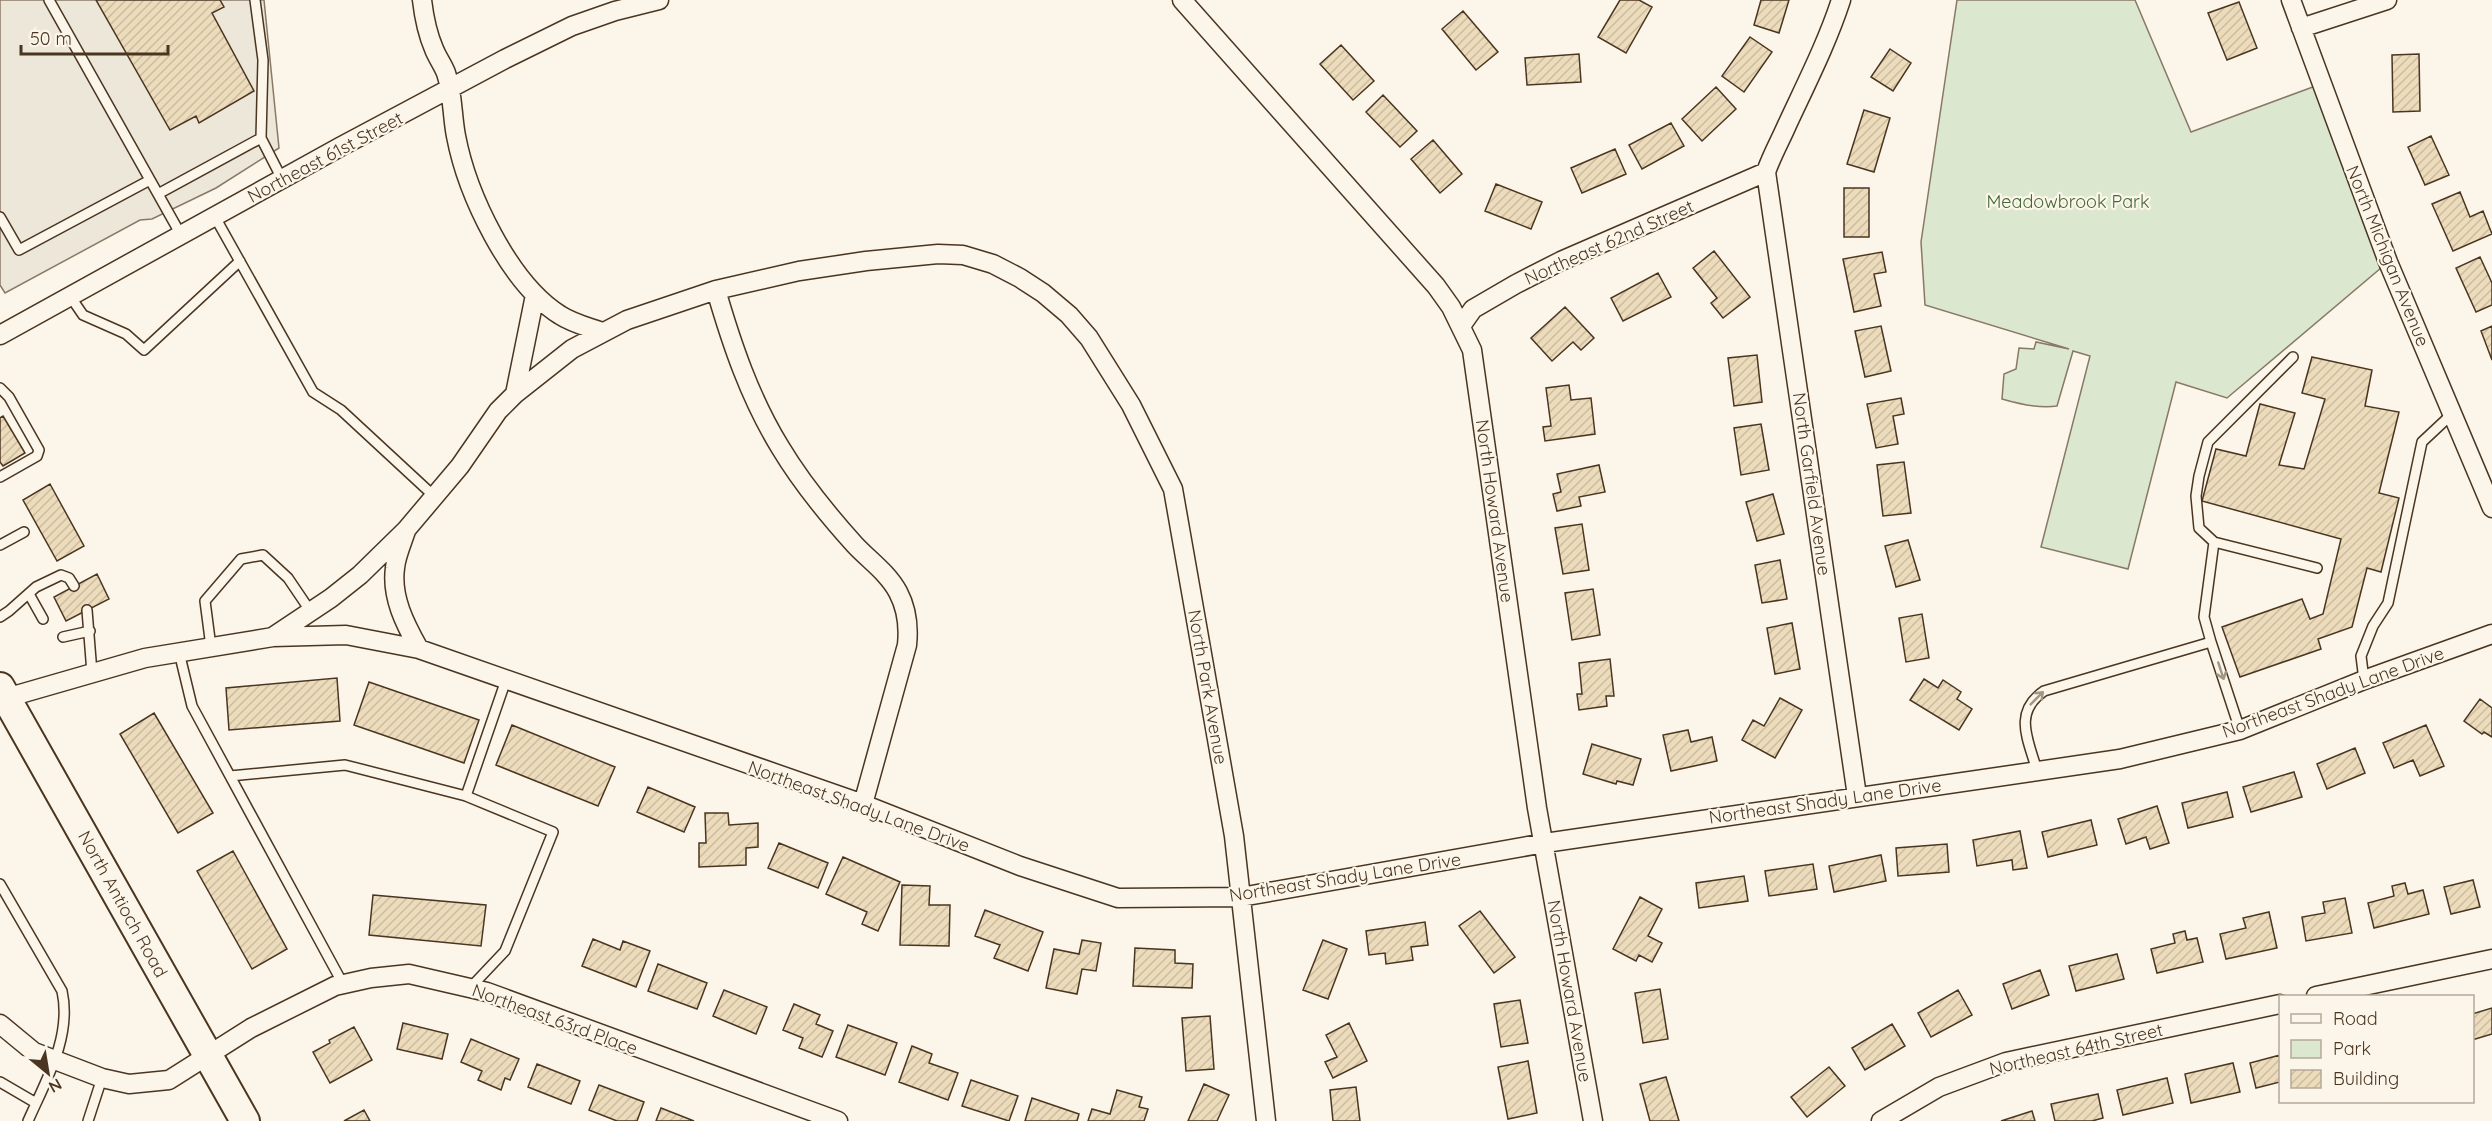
<svg xmlns="http://www.w3.org/2000/svg" width="2492" height="1121" font-family="Quicksand,sans-serif">
<style>
.green{fill:#dce7d0;stroke:#887966;stroke-width:1.5}
.parking{fill:#ede7d9;stroke:#887966;stroke-width:1.5}
.building{fill:url(#building-hatch);stroke:#4a3520;stroke-width:1.5}
.lines{fill:none;stroke-linecap:round;stroke-linejoin:round}
.service-casing{stroke:#4a3520;stroke-width:12}
.minor-casing{stroke:#4a3520;stroke-width:21}
.primary-casing{stroke:#4a3520;stroke-width:32}
.service{stroke:#fbf6e9;stroke-width:9}
.minor{stroke:#fbf6e9;stroke-width:18}
.primary{stroke:#fbf6e9;stroke-width:28}
.oneway{stroke:#a29684}
.labels{text-anchor:middle;dominant-baseline:central;stroke-width:4.5;stroke-linejoin:round;paint-order:stroke}
.street-label{font-size:18px;fill:#4a3520;stroke:#fbf6e9}
.park-label{font-size:18px;fill:#436837;stroke:#fbf6e9}
</style>
<defs>
<pattern id="building-hatch" width="6" height="6" patternUnits="userSpaceOnUse" patternTransform="scale(1.5)"><rect width="6" height="6" fill="#ecdcbc"/><path d="M-1 1l2-2M0 6l6-6M5 7l2-2" fill="none" stroke="#ccbda1"/></pattern>
</defs>
<rect width="100%" height="100%" fill="#fbf6e9"/>
<path class="green" d="M1957,0H2135L2191,132L2329,81L2388,262L2227,398L2176,382L2128,569L2041,547L2090,356L2073,351L2057,406C2039,409 2019,404 2002,399L2004,374L2016,369L2019,348L2034,349L2036,342L2069,349L1925,305L1921,242Z"/>
<path class="parking" d="M0,0H264L279,148L216,188L152,219L140,220L5,293L0,285Z"/>
<path class="building" d="M96,0H220L224,7L212,13L254,91L199,123L196,116L170,130Z
M1620,0H1639L1652,7L1626,53L1598,37Z
M1761,0H1789L1779,33L1754,25Z
M2239,2L2257,48L2227,60L2208,13Z
M1463,11L1498,52L1476,70L1442,29Z
M1750,37L1772,52L1744,92L1722,76Z
M1341,45L1374,81L1353,100L1320,64Z
M1890,49L1911,63L1893,91L1871,77Z
M1579,54L1581,82L1527,85L1525,58Z
M2419,54L2420,111L2393,112L2392,55Z
M1716,87L1736,109L1702,141L1682,119Z
M1383,95L1417,131L1400,147L1366,112Z
M1864,110L1890,118L1874,172L1847,164Z
M1671,123L1684,146L1642,169L1629,145Z
M2431,136L2449,175L2425,185L2408,147Z
M1433,140L1462,174L1440,193L1411,159Z
M1615,149L1626,174L1582,193L1571,168Z
M1496,184L1542,202L1531,229L1485,211Z
M1844,188H1869V237H1844Z
M2460,192L2470,217L2483,211L2492,234L2453,251L2432,204Z
M1714,251L1750,297L1723,318L1711,303L1717,298L1693,268Z
M1882,252L1886,272L1874,274L1881,306L1854,312L1843,259Z
M2480,257L2492,283V305L2476,312L2456,268Z
M1658,273L1671,297L1623,321L1611,298Z
M1565,307L1594,338L1581,350L1573,342L1552,361L1531,338Z
M1881,326L1891,371L1865,377L1855,331Z
M2492,326V360L2481,331Z
M1757,355L1762,402L1734,406L1728,358Z
M2312,357L2372,370L2365,406L2399,412L2379,493L2399,498L2381,572L2367,568L2352,627L2318,639L2321,649L2240,677L2222,627L2302,599L2310,619L2323,614L2341,539L2202,501L2216,449L2246,456L2260,404L2295,413L2279,465L2304,469L2325,399L2302,393Z
M1569,385L1571,400L1591,398L1595,434L1545,441L1543,427L1551,426L1546,388Z
M1901,398L1904,414L1893,416L1898,444L1876,448L1867,404Z
M3,416L25,453L3,466L0,462V418Z
M1761,424L1769,470L1741,475L1734,428Z
M1904,462L1911,513L1883,516L1877,465Z
M1599,465L1605,492L1579,497L1581,506L1557,511L1553,494L1561,492L1557,474Z
M50,484L84,546L57,561L23,500Z
M1773,494L1784,534L1757,541L1746,502Z
M1582,524L1589,570L1563,574L1555,528Z
M1908,540L1920,580L1896,587L1885,546Z
M1780,560L1787,599L1762,603L1755,565Z
M97,574L109,599L66,621L54,597Z
M1593,589L1600,635L1572,640L1565,593Z
M1922,614L1929,658L1906,662L1899,618Z
M1792,623L1800,669L1775,674L1767,628Z
M1610,659L1614,696H1606L1607,706L1579,710L1577,694H1582L1579,663Z
M337,678L340,721L229,730L226,688Z
M1924,679L1938,688L1943,680L1961,692L1957,699L1972,709L1959,730L1910,700Z
M369,682L479,720L464,763L354,725Z
M1780,698L1802,710L1775,758L1742,740L1753,720L1764,726Z
M2480,699L2492,708V737L2484,732L2482,734L2464,721Z
M154,713L213,813L178,833L120,734Z
M512,725L615,767L598,806L496,765Z
M2426,725L2444,766L2420,776L2413,760L2394,768L2383,743Z
M1688,730L1691,742L1712,737L1717,761L1671,771L1663,735Z
M1592,744L1641,759L1633,785L1617,781L1616,784L1583,774Z
M2355,748L2365,773L2327,789L2317,764Z
M2294,772L2302,797L2251,812L2243,787Z
M648,787L695,807L684,832L637,812Z
M2227,792L2233,817L2188,828L2182,803Z
M2157,806L2169,843L2150,849L2146,837L2126,844L2118,819Z
M705,813H728L729,825L758,823V847L746,848V865L699,867V843H706Z
M2091,820L2097,845L2048,857L2042,832Z
M2020,831L2027,868L2013,870L2012,860L1977,866L1973,840Z
M779,843L828,863L818,888L768,868Z
M1947,844L1949,872L1898,876L1896,848Z
M233,851L287,949L252,969L197,871Z
M1881,855L1886,881L1834,892L1829,866Z
M843,857L900,882L878,931L862,924L867,912L826,894Z
M1813,864L1817,889L1769,896L1765,871Z
M1744,876L1748,901L1699,908L1696,883Z
M2473,880L2480,907L2451,914L2444,887Z
M2405,883L2408,894L2423,890L2429,914L2374,928L2368,903L2394,896L2392,886Z
M902,885L930,886L929,905H950L949,946L900,945Z
M373,895L486,905L481,946L369,935Z
M1640,897L1662,909L1648,936L1662,943L1652,962L1639,955L1636,961L1613,949Z
M2345,898L2352,933L2306,941L2302,917L2325,913L2323,902Z
M985,910L1043,932L1028,971L994,958L1000,945L975,936Z
M1480,911L1515,957L1494,973L1459,926Z
M2269,912L2277,948L2226,959L2220,934L2246,928L2243,918Z
M1425,922L1428,945L1411,947L1413,960L1386,964L1385,953L1369,955L1366,931Z
M2185,931L2187,940L2197,938L2203,962L2157,973L2151,949L2175,943L2173,934Z
M593,939L620,950L623,941L650,951L636,987L582,966Z
M1082,940L1101,943L1096,971L1082,969L1077,994L1046,988L1054,949L1079,954Z
M1323,940L1347,949L1328,999L1303,990Z
M1135,948L1175,950V963L1193,964L1192,988L1133,986Z
M2117,954L2124,979L2076,991L2069,966Z
M658,964L707,983L697,1009L648,991Z
M2040,970L2049,995L2012,1009L2003,984Z
M1660,989L1668,1039L1643,1043L1635,993Z
M724,990L767,1007L756,1034L713,1016Z
M1958,990L1972,1015L1931,1037L1918,1013Z
M1520,1000L1528,1043L1501,1047L1494,1004Z
M794,1004L820,1015L816,1024L833,1031L822,1057L799,1048L803,1038L783,1030Z
M2492,1008V1034L2472,1040V1014Z
M1210,1016L1214,1069L1186,1071L1182,1018Z
M403,1023L448,1034L442,1059L397,1049Z
M1349,1023L1367,1061L1333,1078L1325,1062L1337,1057L1326,1035Z
M1892,1024L1905,1046L1865,1070L1852,1048Z
M848,1025L897,1043L885,1075L836,1057Z
M354,1027L372,1060L330,1083L313,1052L330,1043L329,1040Z
M471,1039L519,1059L510,1080L505,1078L501,1090L478,1080L482,1071L461,1062Z
M912,1046L932,1054L929,1063L958,1073L948,1100L899,1082Z
M2280,1055V1082L2256,1088L2250,1063Z
M1528,1061L1537,1113L1508,1119L1498,1067Z
M2233,1063L2240,1092L2191,1103L2185,1074Z
M537,1064L580,1081L571,1104L528,1087Z
M1829,1067L1845,1086L1807,1117L1791,1097Z
M1666,1077L1679,1121H1650L1640,1084Z
M2167,1078L2173,1103L2123,1115L2117,1090Z
M971,1080L1018,1096L1009,1121L962,1106Z
M1204,1084L1229,1095L1217,1121H1188Z
M599,1085L644,1102L637,1121H617L589,1110Z
M1356,1087L1360,1121H1333L1330,1090Z
M1117,1090L1142,1097L1139,1107L1148,1109L1144,1121H1088L1092,1109L1110,1114Z
M2098,1094L2103,1118L2092,1121H2055L2051,1104Z
M1032,1098L1079,1114L1077,1121H1025Z
M661,1108L694,1121H656Z
M364,1110L370,1121H344Z
M2032,1111L2035,1121H2001Z"/>
<g class="lines">
<g class="service-casing">
<path id="service" d="M49,0L181,235
M255,0L263,60L261,138
M158,194L261,138L282,179
M0,217L19,250L150,180
M215,217L313,392L341,410L435,497
M70,296L83,315L126,334L144,350L240,261
M0,388L9,397L39,450L37,456L0,477
M2214,542L2199,528L2196,496L2199,476L2208,442L2293,357
M0,545L24,532
M29,594L43,619
M87,610L92,673
M0,617L9,611L36,587L61,575L69,578L74,586
M63,637L90,631
M2211,642L2204,617L2214,542L2317,568
M211,647L205,601L241,559L263,555L288,578L311,612
M179,652L192,706L343,984
M2364,680L2361,656L2373,626L2388,603L2422,442L2453,413
M2037,771C2029,741 2012,713 2044,691L2211,642L2240,730
M230,776L345,765L466,796L553,832L505,951L470,988
M466,796L506,680
M0,884L62,991C72,1037 46,1080 28,1121
M0,1082L36,1103
M88,1121L102,1078"/>
</g>
<g class="minor-casing">
<path id="minor" d="M422,0C424,17 427,33 434,49C437,57 443,65 446,73C453,93 452,116 456,136C467,194 509,283 560,315C572,323 588,327 602,332
M1182,0L1436,286L1451,307L1472,350L1537,808L1593,1121
M1841,0C1827,43 1806,84 1787,125C1780,141 1772,155 1766,172L1857,796
M2291,0L2388,262L2492,508
M2301,28L2387,0
M716,290C732,345 750,398 780,447C801,482 827,514 855,545C869,560 888,573 898,592C907,609 909,626 907,645L863,804
M1461,326L1473,309L1516,284L1561,261L1766,172
M0,335L340,147L505,59L572,26L615,11L659,0
M515,394L535,295
M406,531C402,543 396,556 395,568C391,597 405,624 419,649
M274,636L331,598L360,575L406,530L460,466L498,411L515,394L572,349L627,320L716,290L799,271L866,261L938,254L963,255L993,264L1020,278L1043,293L1069,315L1089,338L1131,405L1173,489L1234,836L1266,1121
M6,698L145,658L273,637L346,635L419,649L863,804L1020,866L1118,898L1241,897L1545,843L2120,759L2240,730L2364,680L2492,634
M2316,996L2492,959
M0,1024L34,1052L102,1078L129,1084L169,1080L251,1028L335,986L371,978L409,974L487,992L838,1121
M1881,1121L1939,1087L2006,1062L2280,1004"/>
</g>
<g class="primary-casing">
<path id="primary" d="M0,687L245,1121"/>
</g>
<use href="#service" class="service"/>
<use href="#minor" class="minor"/>
<use href="#primary" class="primary"/>
</g>
<defs><path id="oneway-shaft" d="M-6 0H5M1.5-3L5.5 0L1.5 3" fill="none" stroke-width="1.6" stroke-linecap="round" stroke-linejoin="round" transform="scale(1.5)"/></defs>
<g class="oneway">
<use href="#oneway-shaft" transform="translate(2221 671) rotate(72)"/>
<use href="#oneway-shaft" transform="translate(2037 698) rotate(-45)"/>
</g>
<g class="labels">
<g class="street-label">
<text transform="translate(325 157) rotate(-28)">Northeast 61st Street</text>
<text transform="translate(1609 242) rotate(-24)">Northeast 62nd Street</text>
<text transform="translate(2388 256) rotate(68)">North Michigan Avenue</text>
<text transform="translate(1812 484) rotate(82)">North Garfield Avenue</text>
<text transform="translate(1495 511) rotate(82)">North Howard Avenue</text>
<text transform="translate(1208 687) rotate(80)">North Park Avenue</text>
<text transform="translate(2333 692) rotate(-20)">Northeast Shady Lane Drive</text>
<text transform="translate(1825 801) rotate(-8)">Northeast Shady Lane Drive</text>
<text transform="translate(859 806) rotate(20)">Northeast Shady Lane Drive</text>
<text transform="translate(1345 877) rotate(-9)">Northeast Shady Lane Drive</text>
<text transform="translate(123 904) rotate(61)">North Antioch Road</text>
<text transform="translate(1570 991) rotate(80)">North Howard Avenue</text>
<text transform="translate(555 1019) rotate(20)">Northeast 63rd Place</text>
<text transform="translate(2076 1049) rotate(-13)">Northeast 64th Street</text>
</g>
<g class="park-label">
<text x="2068" y="201">Meadowbrook Park</text>
</g>
</g>
<rect x="2279" y="995" width="195" height="108" fill="#fbf6e9" stroke="#b4a999" stroke-width="1.5"/>
<rect x="2291" y="1014" width="30" height="9" fill="#fbf6e9" stroke="#b4a999" stroke-width="1.5"/>
<text x="2333" y="1025" font-size="18" fill="#4a3520">Road</text>
<rect x="2291" y="1040" width="30" height="18" fill="#dce7d0" stroke="#b4a999" stroke-width="1.5"/>
<text x="2333" y="1055" font-size="18" fill="#4a3520">Park</text>
<rect x="2291" y="1070" width="30" height="18" fill="url(#building-hatch)" stroke="#b4a999" stroke-width="1.5"/>
<text x="2333" y="1085" font-size="18" fill="#4a3520">Building</text>
<g transform="translate(48 1073) rotate(150)" stroke="#fbf6e9" stroke-width="4.5" paint-order="stroke">
<path d="M0-4.5L10 22L0 15L-10 22Z" fill="#4a3520"/>
<text y="-9" font-size="16" font-weight="bold" text-anchor="middle" fill="#4a3520">N</text>
</g>
<path d="M21 45v9h147v-9" fill="none" stroke="#4a3520" stroke-width="3"/>
<text x="30" y="45" font-size="18" fill="#4a3520" stroke="#fbf6e9" stroke-width="4.5" paint-order="stroke">50 m</text>
</svg>
